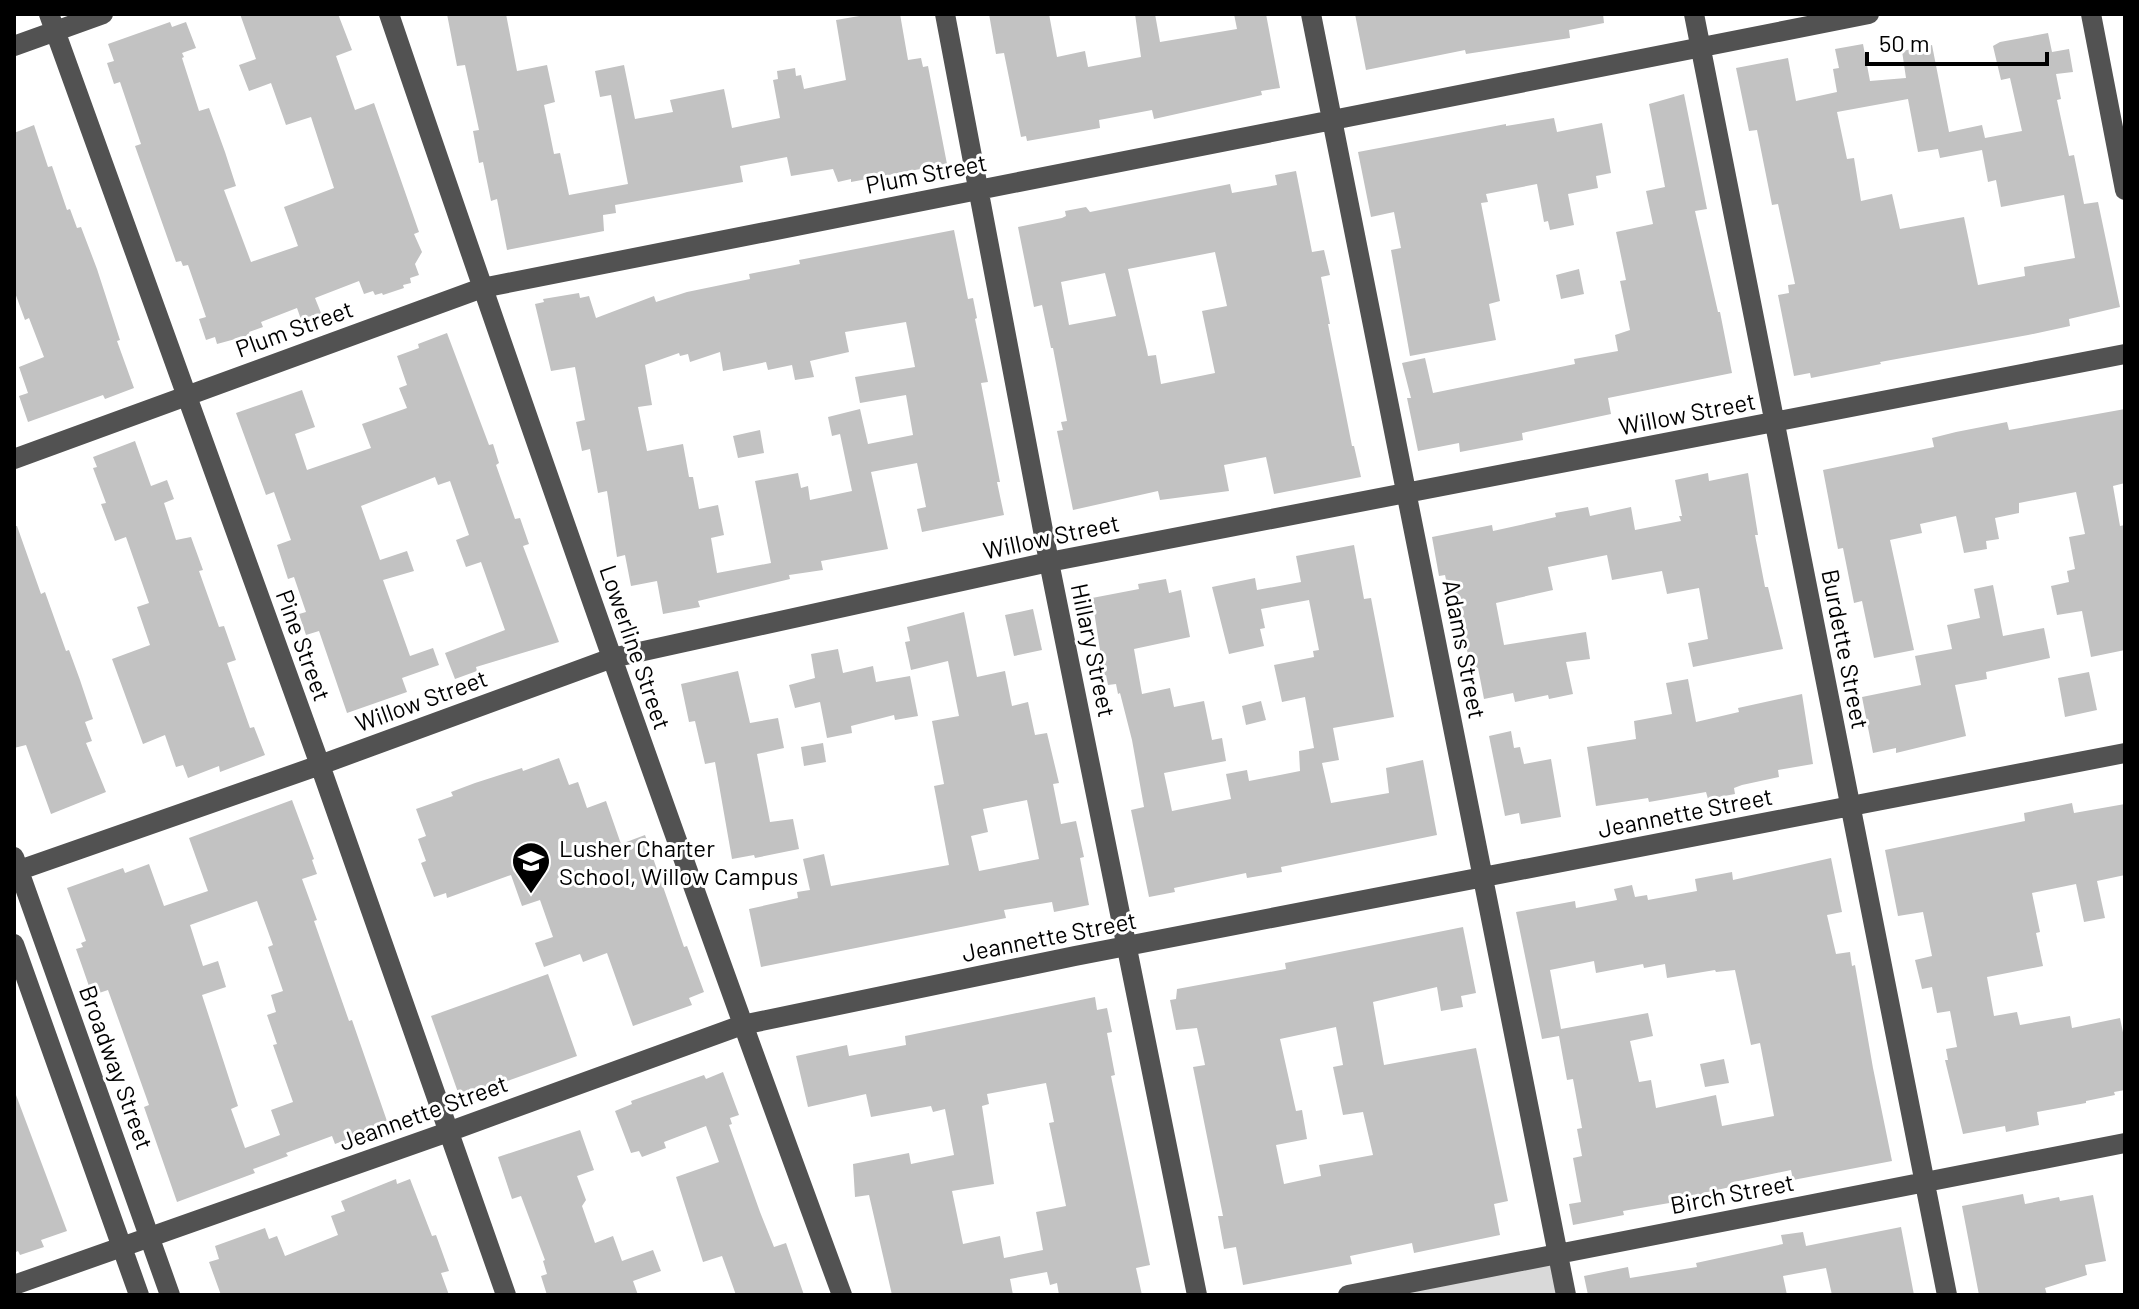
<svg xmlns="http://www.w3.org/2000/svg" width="2139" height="1309" font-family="Barlow,sans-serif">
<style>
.green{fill:#d9d9d9}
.building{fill:#c2c2c2;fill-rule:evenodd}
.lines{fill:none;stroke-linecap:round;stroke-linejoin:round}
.minor{stroke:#525252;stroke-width:20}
.labels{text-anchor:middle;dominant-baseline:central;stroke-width:6;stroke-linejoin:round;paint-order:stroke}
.street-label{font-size:24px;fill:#000;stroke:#fff}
.poi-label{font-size:24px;fill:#000;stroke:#fff;text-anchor:start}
</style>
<rect width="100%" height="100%" fill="#fff"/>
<path class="green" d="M1559,1253L1567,1295H1356Z"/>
<path class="building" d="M240,14H338L352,50L336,56L355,110L374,103L419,232L414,234L422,252L415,264L419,275L410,278L411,283L403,285L404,288L383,295L382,293L375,295L373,291L364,294L359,281L315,298L323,318L303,325L297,308L261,322L263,327L249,332L250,335L217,344L215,337L206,340L199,319L206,317L188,265L183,266L181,261L176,262L135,146L141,144L120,82L114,84L107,63L114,61L108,44L170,22L172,27L186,22L196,48L182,53L184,57L182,58L199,111L209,108L225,152L236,186L224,190L251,262L298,246L284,207L334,188L311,117L286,125L271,83L249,91L239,65L256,59Z
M447,14H506L517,71L547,65L555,102L544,105L554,154L560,153L569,195L628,184L611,95L600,97L595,71L624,65L635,119L673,112L670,100L724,89L732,128L780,118L773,80L778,79L777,71L795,68L796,76L801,75L804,89L846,80L836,20L871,14H900L908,60L921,58L923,67L928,66L947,164L851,182V179L838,182L833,169L791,176L787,157L740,166L743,182L615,205L616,213L603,215L604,231L507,250L497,199L491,201L483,162L479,163L473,131L479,130L465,65L457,66Z
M989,14H1049L1057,57L1085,51L1088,67L1141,57L1135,14H1155L1160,42L1237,29L1234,14H1266L1280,88L1261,91L1262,95L1154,119L1152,110L1099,120L1100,128L1027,141L1026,136L1021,137L1004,53L996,54Z
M1355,14H1603L1604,23L1569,30L1570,38L1466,54L1465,50L1366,70Z
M2048,33L2052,52L2069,49L2073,72L2056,74L2061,99L2057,100L2069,156L2074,155L2084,204L2098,202L2120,307L2069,319L2070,326L2028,335L1880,362L1881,364L1811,378L1810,373L1794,376L1778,295L1789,293L1788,285L1795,284L1778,204L1772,205L1757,130L1749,131L1736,68L1788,58L1796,101L1837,92L1833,69L1839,68L1835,49L1863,44L1870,81L1906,78L1902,51L1932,45L1949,132L1982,125L1985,138L2022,131L2010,78L2001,80L1993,46L2000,42ZM1908,99L1918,152L1938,149L1940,158L1982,150L1988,182L1996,180L2001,207L2064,195L2075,258L2024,267L2025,276L1978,285L1964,217L1900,229L1892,194L1861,201L1854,158L1847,159L1837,112Z
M1684,94L1707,209L1695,211L1718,312H1720L1732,373L1608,398L1611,414L1522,433L1523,440L1460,452L1459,443L1418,451L1407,398H1411L1402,363L1425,358L1433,393L1575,364L1574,359L1618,351L1615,335L1630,330L1620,281L1626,280L1616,232L1653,224L1646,191L1665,187L1649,104Z
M1554,118L1557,132L1602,123L1611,173L1596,176L1598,188L1568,194L1574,225L1550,230L1548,221L1544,222L1537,184L1486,194L1488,202L1481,203L1500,301L1489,304L1496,340L1410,356L1391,250L1401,248L1394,212L1371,217L1358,152L1506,124V126Z
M34,125L48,167L52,166L67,210L70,209L77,228L81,227L97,269L120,340L117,341L134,388L105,399L103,395L28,422L19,396L28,393L19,367L44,357L29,318L25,320L14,290V133Z
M1296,171L1312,252L1324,250L1330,275L1321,277L1330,324H1328L1352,446H1354L1361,477L1274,494L1266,457L1224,465L1229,491L1160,500L1158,491L1073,510L1057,431L1063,430L1061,422L1067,421L1053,348H1051L1042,305L1034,307L1018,227L1062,218L1066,216L1065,211L1086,207L1090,212L1230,184L1232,193L1277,185L1275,175ZM1215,252L1227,306L1202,311L1215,373L1161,384L1156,355L1148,356L1147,351L1128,269ZM1105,273L1116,316L1069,325L1061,282Z
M954,230L968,299L973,298L977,318L975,319L988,382L981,383L1000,482H997L1004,515L922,532L917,509L926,507L917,463L871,472L888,549L821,561L823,570L789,575L790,579L698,601L700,607L663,614L657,581L631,586L625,555L617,557L607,491L598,493L590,449L582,451L576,422L585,420L575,367L551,371L535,304L544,302L543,299L579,293L580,298L589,296L596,318L654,296L656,302L687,292L750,279L749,274L800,264L799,260ZM906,322L915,367L855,377L860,403L906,395L913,435L868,444L860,409L828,417L832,436L840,434L852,491L810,500L808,486L801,488L798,473L755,481L771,563L717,573L711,538L724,535L718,505L699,509L693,477H689L683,444L647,451L638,407L652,405L645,365L679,353L680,356L688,354L690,362L720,352L723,371L766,362L768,370L792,365L795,380L814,377L810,361L849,352L845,332Z
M1579,269L1584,294L1561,299L1556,275Z
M447,333L489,445L493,444L499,463L496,465L515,519L520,518L529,544L523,546L559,642L476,667L477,671L455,679L445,653L505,630L481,562L466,567L456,540L469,535L450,481L438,485L435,477L361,506L380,560L407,551L414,571L383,580L410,656L433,648L439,665L402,678L407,692L347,713L319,631L306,635L299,614L306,612L294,577L288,579L277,545L291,540L274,492L266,495L236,413L302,390L315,427L295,434L307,470L371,448L362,424L407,408L399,388L407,385L397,356L419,348L418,344Z
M2125,409V483L2113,486L2120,526L2125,525V650L2091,657L2082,611L2057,615L2051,586L2069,582L2067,571L2075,569L2069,537L2085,534L2076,492L2019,503V513L1995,518L1999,539L1986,541L1987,549L1964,553L1956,516L1920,524L1922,533L1890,540L1914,650L1874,658L1862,601L1854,603L1843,548L1838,549L1823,470L1934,447L1932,438L1956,432L2007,422L2009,430Z
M760,430L764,453L738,458L733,436Z
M135,441L151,486L167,480L174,499L164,503L176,540L191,537L203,570L199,571L219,627L224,626L236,660L227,663L250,728L254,727L265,755L220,772L219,766L188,778L183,765L176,767L165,735L143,744L112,659L150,645L137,607L149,603L126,537L115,541L101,504L106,503L93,468L97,467L93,457Z
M1708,473L1709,481L1748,473L1758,535H1755L1765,587H1768L1783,649L1693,667L1688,643L1708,639L1699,588L1667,594L1662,571L1612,580L1607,555L1548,567L1553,590L1496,603L1504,645L1586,632L1590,659L1566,662L1573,694L1549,699L1548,695L1515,702L1513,693L1484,699L1478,668L1471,670L1465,640L1462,641L1453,598L1450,599L1445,575L1439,576L1432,537L1492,525L1493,531L1556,517L1555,513L1588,507L1590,516L1631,507L1635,530L1681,521L1679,516H1682L1675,480Z
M14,526H17L41,594L45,592L66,651L69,650L80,680L93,719L85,722L92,741L86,743L106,792L51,814L26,745L14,748Z
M1354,545L1364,599L1371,598L1394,717L1333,728L1339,760L1322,763L1331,803L1389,793L1386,768L1423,760L1437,835L1281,867L1282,872L1247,878L1246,873L1174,888L1175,892L1149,897L1131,810L1144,807L1132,740L1120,693L1118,694L1116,684L1108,685L1106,675L1104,676L1092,598L1139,589L1138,584L1166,579L1169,593L1181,590L1190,637L1134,649L1142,694L1170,688L1174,707L1204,701L1212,740L1222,738L1226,761L1164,773L1172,811L1231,799L1226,774L1247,770L1249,781L1300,771L1299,751L1314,748L1305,697L1282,702L1274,665L1314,657L1313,651L1319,650L1309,600L1261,609L1265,628L1260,629L1264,646L1229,654L1212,587L1255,578L1257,590L1301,582L1296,556Z
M1993,585L2003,636L2044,628L2050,658L1986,672L1987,679L1955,685L1966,736L1896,753V748L1873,753L1862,697L1921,685L1915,656L1952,649L1947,625L1980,618L1974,589Z
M1033,609L1042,650L1014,656L1005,615Z
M964,612L977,677L1005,671L1012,706L1028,702L1035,735L1047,733L1059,783L1053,784L1061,824L1076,821L1084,857L1080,858L1089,905L1054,912L1052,902L1004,910L1006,918L761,967L749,909L798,898L797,892L810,890L803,859L824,854L831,886L949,865L934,786L944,784L932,721L959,716L948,661L911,670L905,642L910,641L907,627ZM1027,800L1039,859L979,871L971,836L988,832L983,809Z
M838,649L843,673L873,666L876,682L910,676L918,716L895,720L894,715L851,726L852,733L827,738L820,702L795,708L789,685L815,678L811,654Z
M738,671L750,723L778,718L784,748L757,754L770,822L793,819L799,849L755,858L754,855L732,859L715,762L705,764L695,721L689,722L681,684Z
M2089,672L2097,710L2065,717L2058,678Z
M1688,679L1696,722L1739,712L1738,708L1802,694L1813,764L1778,770L1779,777L1742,785L1734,788L1735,794L1708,799L1706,792L1649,802L1648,798L1596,806L1587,747L1636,739L1634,721L1672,714L1666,683Z
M1261,701L1266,720L1246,725L1242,706Z
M1511,731L1514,748L1520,747L1524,764L1551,759L1561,817L1521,824L1519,813L1505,816L1489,736Z
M823,743L826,762L804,766L801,747Z
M559,758L569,785L578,782L587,808L606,801L621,844L645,835L684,947L687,946L704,992L689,998L692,1005L633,1026L607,953L583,962L580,954L544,967L535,943L553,937L540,900L522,906L511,875L447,898L446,893L434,897L421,863L426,861L418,839L426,836L416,809L453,796L451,792L475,783L522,768L523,771Z
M292,800L314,859L312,860L317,874L302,879L317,920L314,921L349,1021L352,1020L388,1124L335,1144L332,1136L286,1153L288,1156L253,1169L255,1173L177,1202L144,1107L149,1105L108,990L99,993L97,989L91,992L82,966L76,949L83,947L81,943L86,941L67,888L123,868L125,873L149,864L164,906L208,891L189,838ZM257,901L273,945L268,947L283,991L271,995L276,1012L267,1015L277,1044L273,1045L293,1102L271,1110L280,1135L245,1148L231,1109L238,1106L202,995L226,987L218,961L203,966L190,925Z
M2072,803L2074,813L2125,804V875L2097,881L2105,918L2084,922L2076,884L2032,893L2040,932L2036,933L2043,966L1987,977L1994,1016L2017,1012L2020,1025L2070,1016L2072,1028L2120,1018L2125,1042V1090L2114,1092L2115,1095L2086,1101V1103L2037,1112L2039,1125L2006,1132L2005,1126L1963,1134L1945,1060H1948L1946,1049L1957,1047L1950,1011L1937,1013L1932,987L1922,989L1915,960L1932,956L1923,912L1898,916L1885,850L2025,821L2024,813Z
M1831,858L1842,912L1827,915L1836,954L1850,952L1852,966L1855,965L1873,1068L1892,1161L1793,1180L1791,1170L1734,1182L1735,1186L1703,1193L1704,1197L1623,1211L1624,1215L1573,1225L1569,1204L1581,1202L1573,1158L1582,1156L1577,1129L1582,1128L1573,1079L1567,1080L1559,1036L1542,1039L1516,912L1575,901L1576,908L1617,900L1614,889L1632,885L1635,897L1647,895L1648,900L1697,891L1695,879L1732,872L1733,880ZM1594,961L1596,973L1643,964L1644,968L1665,964L1667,978L1715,970L1716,972L1735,970L1751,1045L1760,1043L1774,1116L1722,1126L1716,1095L1656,1108L1651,1080L1639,1082L1630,1041L1653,1036L1648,1013L1561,1029L1550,970Z
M1463,927L1476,993L1461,996L1463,1007L1441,1011L1437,987L1373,1002L1384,1065L1476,1048L1508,1201L1494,1204L1500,1235L1414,1253L1412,1243L1350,1256L1352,1264L1243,1285L1236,1247L1224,1249L1218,1216H1223L1193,1067L1205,1065L1197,1028L1176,1030L1170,1000L1176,999L1177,989L1286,969L1285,963ZM1336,1027L1343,1065L1333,1067L1343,1115L1363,1112L1373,1155L1319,1165L1321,1176L1284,1184L1276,1145L1307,1139L1302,1110L1296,1111L1280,1039Z
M548,974L577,1056L460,1098L431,1016Z
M1095,997L1097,1010L1107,1008L1112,1032L1107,1033L1115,1075L1111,1076L1150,1265L1136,1268L1142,1295H1059L1057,1283L1050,1285L1047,1272L1010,1279L1013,1295H892L869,1195L855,1197L853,1164L909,1153L911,1164L954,1155L945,1109L933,1112L931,1106L871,1117L866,1094L808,1107L796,1056L847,1045L849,1056L906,1045L905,1036ZM1046,1083L1054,1122L1049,1123L1066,1206L1036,1212L1043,1250L1004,1258L1000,1236L963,1244L952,1191L994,1184L982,1106L989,1104L987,1094Z
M1724,1059L1729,1083L1705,1087L1700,1064Z
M723,1072L739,1115L730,1118L732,1124L729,1125L760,1212L774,1247L786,1243L804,1295H736L722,1256L703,1262L676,1177L719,1162L706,1126L664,1142L666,1148L642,1157L639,1151L631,1153L615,1111L632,1104L631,1101L704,1075L706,1079Z
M16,1095L67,1231L41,1240L44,1247L20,1255L18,1251L14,1253Z
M580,1130L594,1170L577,1176L586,1200L582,1206L595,1243L613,1236L622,1261L653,1250L661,1271L633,1281L638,1295H547L541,1276L547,1274L543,1261L545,1260L521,1196L512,1199L498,1157Z
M396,1179L397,1184L410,1179L432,1236L436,1235L449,1271L441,1273L449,1295H221L209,1262L219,1259L215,1246L265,1228L269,1239L277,1236L285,1256L338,1235L331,1216L345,1211L341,1201Z
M2023,1194L2025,1204L2059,1197L2060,1201L2093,1195L2106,1261L2085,1265L2087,1275L2045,1288L2047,1295H1979L1962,1206Z
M1901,1227L1914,1295H1832L1826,1268L1783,1276L1787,1295H1588L1584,1276L1628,1267L1630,1278L1697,1267L1696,1263L1783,1244L1781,1235L1803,1232L1806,1246Z"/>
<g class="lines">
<path class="minor" d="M49,14L320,765L506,1295
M389,14C535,443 685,870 842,1295
M945,14L1049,562L1197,1295
M1311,14L1566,1295
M1694,14L1947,1295
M2091,14L2125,190
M14,46L103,14
M14,459L482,288L1869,14
M14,857L170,1295
M14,872L320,765L612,658L1049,562L2125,354
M14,944L139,1295
M14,1285L448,1132L742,1025L1075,956L2125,753
M1348,1295L2125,1143"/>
</g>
<defs>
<g id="school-pin" transform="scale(2)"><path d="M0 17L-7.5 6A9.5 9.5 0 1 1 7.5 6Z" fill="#000" stroke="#fff"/><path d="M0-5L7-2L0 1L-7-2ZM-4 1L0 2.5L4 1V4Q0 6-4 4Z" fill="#fff"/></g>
</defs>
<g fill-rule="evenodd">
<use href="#school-pin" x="531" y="861"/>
</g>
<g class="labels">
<g class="street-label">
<text transform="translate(926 173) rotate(-11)">Plum Street</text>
<text transform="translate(294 328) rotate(-20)">Plum Street</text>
<text transform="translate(1687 413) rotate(-11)">Willow Street</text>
<text transform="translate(1051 536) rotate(-12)">Willow Street</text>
<text transform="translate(304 645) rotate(70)">Pine Street</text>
<text transform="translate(636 647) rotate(71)">Lowerline Street</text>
<text transform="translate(1465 649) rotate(79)">Adams Street</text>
<text transform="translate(1846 649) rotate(79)">Burdette Street</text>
<text transform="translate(1094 650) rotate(78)">Hillary Street</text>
<text transform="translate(421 700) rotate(-20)">Willow Street</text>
<text transform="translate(1685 812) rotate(-11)">Jeannette Street</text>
<text transform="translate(1049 936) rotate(-11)">Jeannette Street</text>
<text transform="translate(117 1067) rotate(70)">Broadway Street</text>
<text transform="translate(423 1112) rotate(-20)">Jeannette Street</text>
<text transform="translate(1732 1193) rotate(-11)">Birch Street</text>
</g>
<g class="poi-label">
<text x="559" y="847">Lusher Charter<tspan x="559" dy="28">School, Willow Campus</tspan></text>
</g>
</g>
<rect width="2139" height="1309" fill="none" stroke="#000000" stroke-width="32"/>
<path d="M1867 52v12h180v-12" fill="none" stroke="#000000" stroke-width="4"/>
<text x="1879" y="52" font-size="24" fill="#000000" stroke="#ffffff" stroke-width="6" paint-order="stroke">50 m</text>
</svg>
